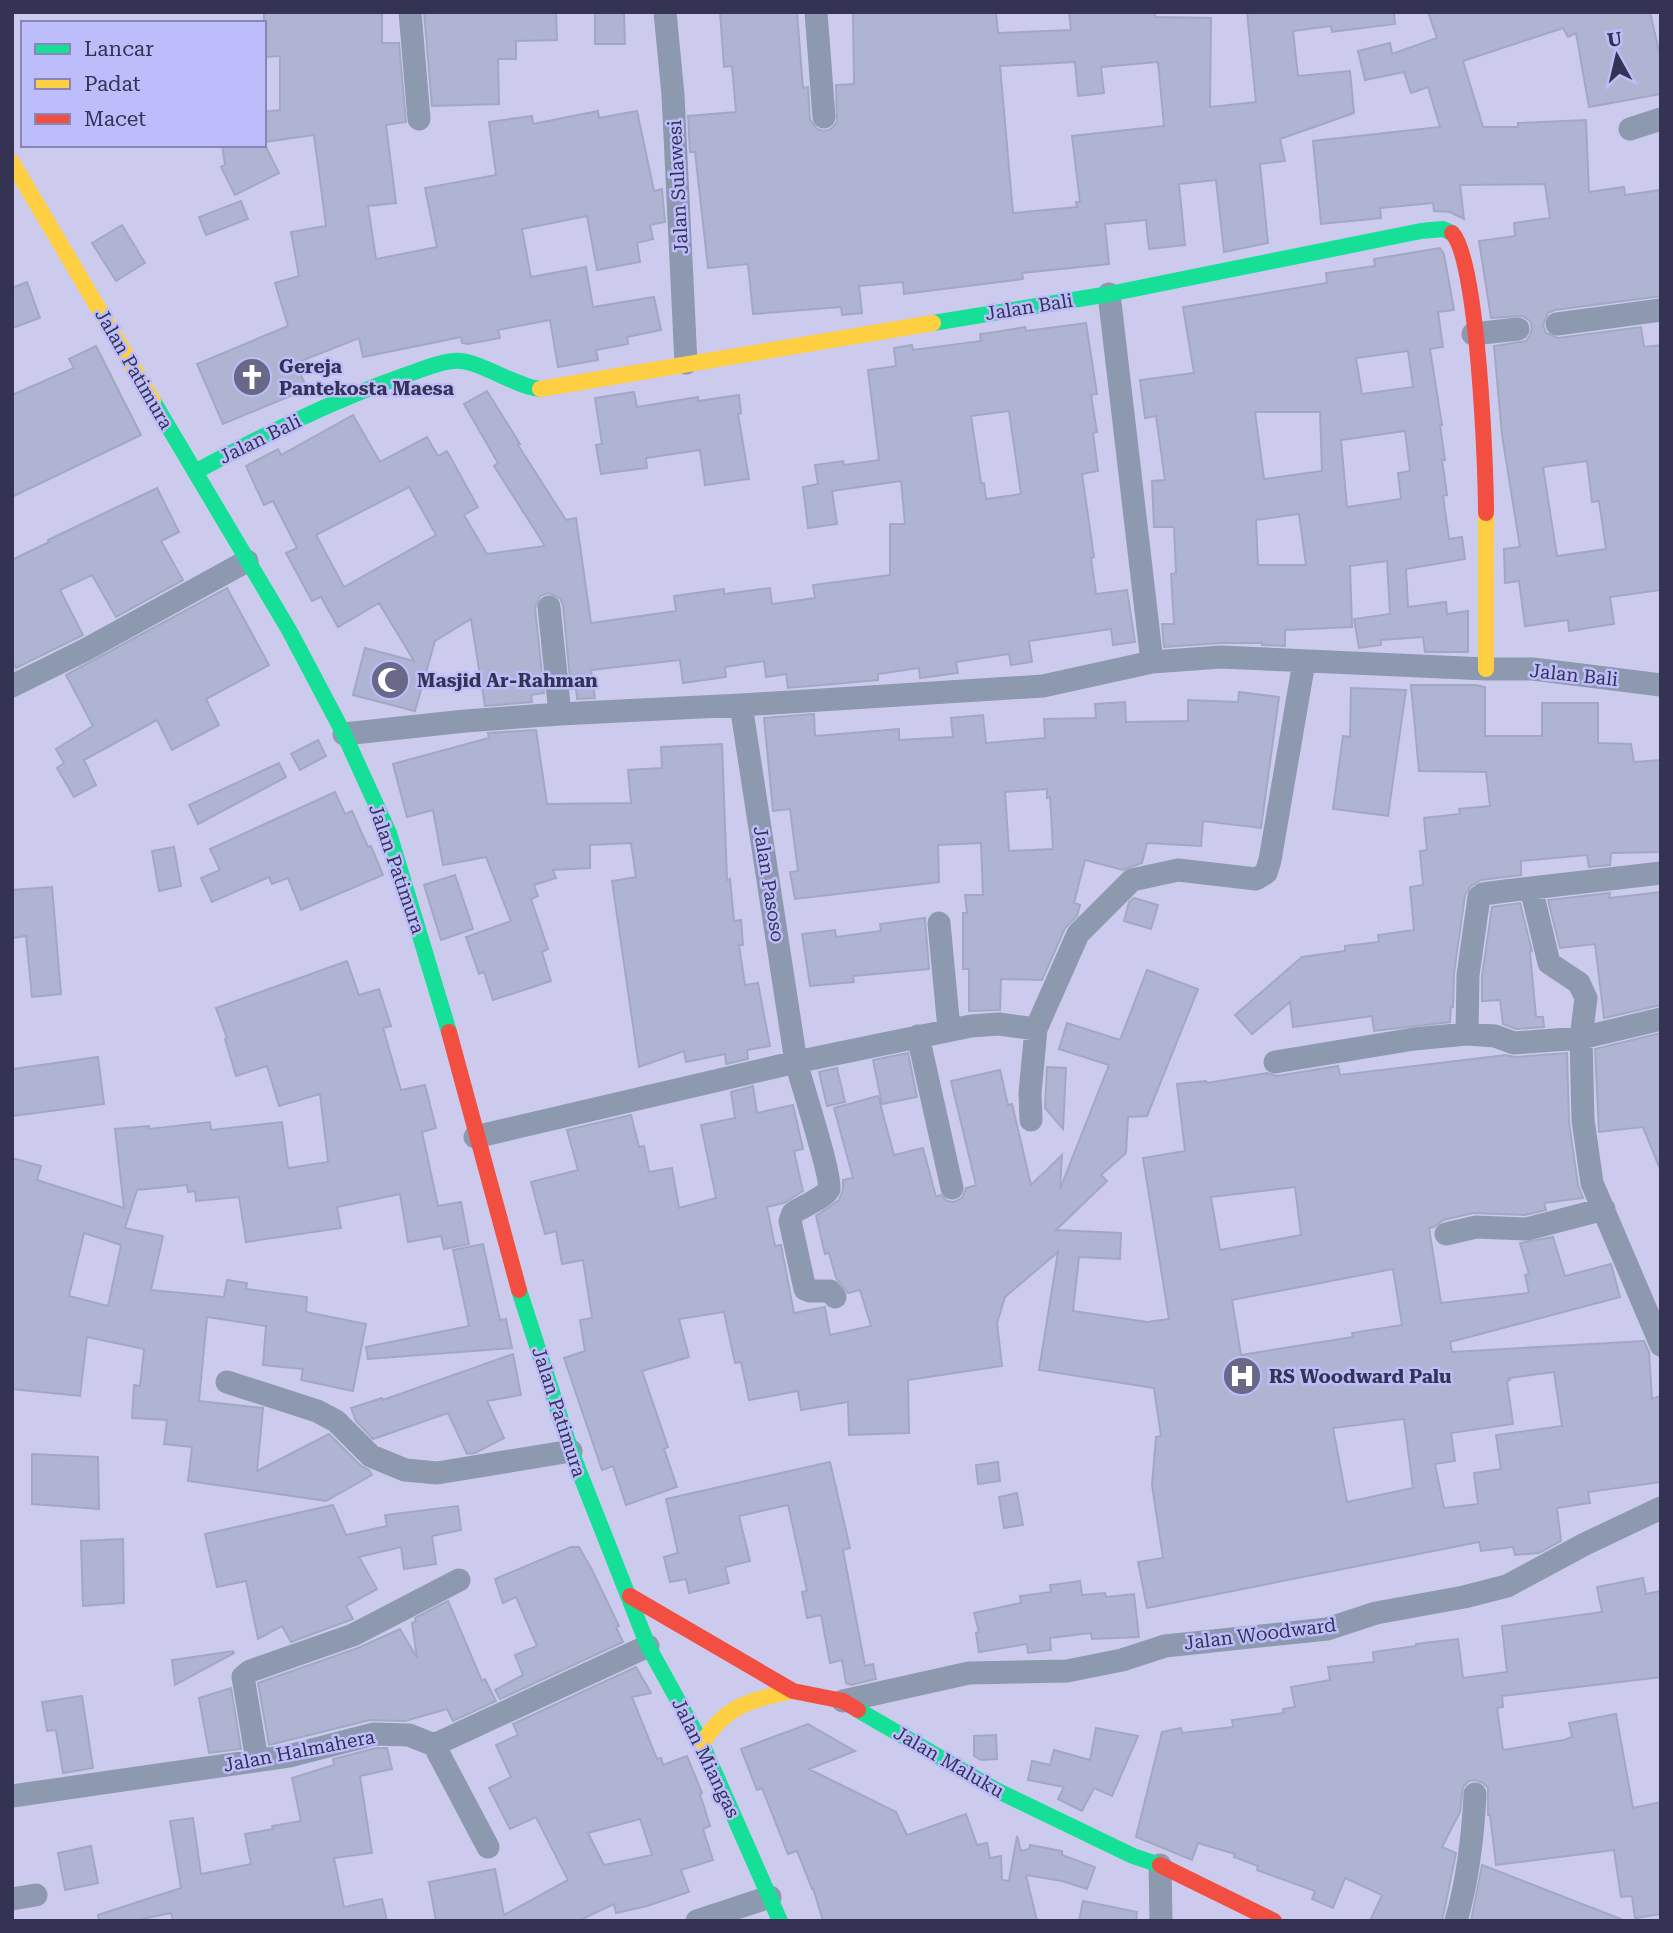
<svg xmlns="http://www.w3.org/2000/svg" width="1673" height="1933" font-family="'Roboto Serif',serif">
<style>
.building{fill:#aeb4d2;stroke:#a2a8c4;stroke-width:2;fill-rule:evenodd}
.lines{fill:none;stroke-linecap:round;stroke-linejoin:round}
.street{stroke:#8d99ae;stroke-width:23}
.fast{stroke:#16e098;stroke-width:16}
.slow{stroke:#ffcf43;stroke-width:16}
.jam{stroke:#f24e42;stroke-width:16}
.labels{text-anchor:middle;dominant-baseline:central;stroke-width:5;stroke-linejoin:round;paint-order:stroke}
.street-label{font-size:19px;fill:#343353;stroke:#bebdfc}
.poi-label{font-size:19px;font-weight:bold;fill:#343353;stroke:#bebdfc;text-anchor:start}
</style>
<rect width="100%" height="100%" fill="#cccbee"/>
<path class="building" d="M264,12H382V43H399L406,122L386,125L396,203L368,206L376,259L437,247L425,188L496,175L489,122L532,116L533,124L598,111L599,118L637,111L654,191L662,189L665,222L650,225L653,239L637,243L640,262L597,270L587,216L522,229L531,277L586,267L593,307L654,297L661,330L627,337L628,344L596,350L598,360L558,367L550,320L498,330L500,338L468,344L462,343L461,337L363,357L359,338L296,363L307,389L223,424L197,364L288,326L275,283L299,276L291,232L326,226L314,135L264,142V112L280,110V56L264,57Z
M424,12H556L557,40L516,41V59H498L499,104L432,106Z
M595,12H624L625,44H595Z
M720,12H797L803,88L808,87L810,119L817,129L824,131L831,129L837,122L836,85L854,84L853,12H996L998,33L1071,30L1069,12H1155V17L1211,18L1210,107L1256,102L1247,12H1394L1395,24L1332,32L1331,26L1293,31L1298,76L1350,71L1354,113L1280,139L1285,161L1260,164L1268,243L1224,252L1216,180L1179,184L1185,245L1149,249L1146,220L1105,224L1109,264L1022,273L1023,279L904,294L903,282L859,286L862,313L842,315L841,307L753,314L748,264L708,268L695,152H690L688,116L736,112L732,66L724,67ZM1075,62L1078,96L1104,93L1101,67L1158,62L1164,126L1072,136L1080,202H1076L1077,207L1013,213L1000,66Z
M1428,12H1650L1661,60V94L1589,107L1576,33L1568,37L1563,28L1463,61L1483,127H1518V123L1586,120L1589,192L1624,187L1625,195L1661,190V296L1555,310L1548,313L1543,325L1546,333L1558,338L1641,327L1644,347L1661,345V590L1610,597L1614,624L1569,631L1568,620L1525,626L1519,581L1505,583L1504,549L1520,547L1502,435L1494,346L1526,341L1530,335L1532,328L1530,321L1523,316L1491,318L1479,241L1515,236L1514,223L1550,218L1545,184L1460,185L1464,219L1450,212L1434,211L1433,203L1380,208L1381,218L1321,224L1313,141L1440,127L1428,87L1411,93L1404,72L1365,80L1358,51L1390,43L1392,54L1437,38ZM1587,461L1592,502L1599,501L1606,549L1557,556L1543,467Z
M222,145H265L279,173L235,195L221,167L225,165Z
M241,201L248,219L206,235L199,217Z
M122,225L145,263L116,281L92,243Z
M1440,248L1444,254L1454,310L1438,312L1443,347L1430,349L1442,425H1440L1445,460H1442L1447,495L1443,496L1449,539L1462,537L1465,559L1406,569L1408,607L1446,602L1447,614L1468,611V652H1425L1423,637L1381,640V645L1359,648L1354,619L1390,614L1387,561L1350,566L1352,627L1285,630V646L1262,645V643H1221L1164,647L1162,624H1174L1171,574L1176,573L1174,527H1154L1152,481L1165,480L1156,416L1145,418L1140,380L1194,373L1183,307L1327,283L1326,273L1375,266L1374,259ZM1408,351L1413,387L1362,394L1356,358ZM1255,412H1320L1322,471L1264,479ZM1405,431L1410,471L1398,473L1401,499L1347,507L1341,440ZM1299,514L1306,565H1258L1256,520Z
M27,282L40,318L12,328V288Z
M1086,323L1097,394L1091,395L1097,432L1093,433L1098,471L1082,474L1094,557L1091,558L1096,594L1127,590L1135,642L1113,645L1111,629L1029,641L1032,662L1011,665L1009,654L956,662L958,673L920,678L919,668L878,674V680L788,688L786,674L766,677L764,661L725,667L726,677L683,683L680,660L591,670L595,698L577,699L576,688L571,689L563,605L560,598L548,593L540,596L535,608L544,693L531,695L532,702L485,706L471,619L435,641L415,711L353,695L365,648L414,661L379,603L338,627L321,597L312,601L286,553L297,548L273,501L264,505L246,466L278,449L281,455L353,415L380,462L427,437L438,456L447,451L478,507L464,515L487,554L545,546L494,466L498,463L464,404L487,391L520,444L518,445L566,520L576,518L591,623L676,611L674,596L724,589V594L770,588L772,604L815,598L813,585L890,575V524H905L901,481L832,491L837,524L808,528L803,487L818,484L815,465L843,461L844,465L879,460L868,370L896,366L894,348L912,345L913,350L981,341L980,334L995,332L1025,327L1026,331ZM1009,411L1021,494L986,499L984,483H981L971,416ZM409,487L436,535L344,587L316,535Z
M96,346L141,435L12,497V395L74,368L69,359Z
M634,392L637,407L698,397V401L739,395L741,413L738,414L749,479L705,485L700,450L646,458L647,468L601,474L596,445L602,444L595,398Z
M157,488L179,532L161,541L183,580L116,617L92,575L60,590L83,635L16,668L12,661V560L49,542L48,540Z
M227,588L269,665L206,699L219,725L172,750L157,720L84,760L96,785L74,797L57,768L64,763L56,749L93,726L66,675Z
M1411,685H1476L1485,687V736H1542V703H1598V743L1631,744L1634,762L1661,760V852L1611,853L1610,865L1589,867L1587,855L1521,861V875L1481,880L1471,886L1465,895L1454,973L1453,1007H1451L1450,1022L1374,1031L1372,1016L1293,1027L1290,1002L1252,1034L1235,1015L1302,957L1345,951V946L1379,942L1378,935L1414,930L1410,887L1423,885L1420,851L1427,850L1424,818L1460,814L1459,809L1490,806L1486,772L1419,771Z
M1351,688L1406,690L1388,816L1333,809L1343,736L1350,737Z
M1239,692L1279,697L1261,828L1203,821L1201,846L1147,843L1142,863L1123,870L1085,860L1074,903L1080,905L1077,916L1065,928L1042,980L1001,979L1000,1010L969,1011V969H963V913H967L965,895H983L981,843L938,845L939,882L795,899L790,872L798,871L790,809L773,811L764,718L814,714L815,736L899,729V740L953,737L951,718L983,715L986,743L1045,738L1044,719L1096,718L1095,704L1125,702L1126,722L1188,721V700L1238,702ZM1047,789V798L1050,797L1053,849L1009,851L1005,792Z
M536,730L547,804L631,803L628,770L662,768L661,747L722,744L727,880L730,879L734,921L741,920L743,945H739L745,985L758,983L770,1046L747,1050L748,1059L726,1064L725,1054L686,1062L684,1051L639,1067L612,881L636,877L631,843L590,845V868L553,870L556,878L534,885L538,896L531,899L548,949L542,952L551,981L493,1000L484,972L479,974L466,937L511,921L486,857L443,865L433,810L407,817L393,764L489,738L488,733Z
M318,740L326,756L300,770L291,754Z
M279,763L286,777L198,824L189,805Z
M335,792L345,814L352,811L368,847L371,846L383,875L301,910L288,878L272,884L269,877L212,902L201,878L220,870L210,849Z
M174,847L181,886L159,891L152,851Z
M455,875L473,929L441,940L424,885Z
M52,887L61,994L32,997L26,936L12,938V890Z
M1661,892V1005L1604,1018L1595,944L1560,948L1548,900L1610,893L1609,898Z
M1134,898L1158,905L1151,929L1124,921L1129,902Z
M1520,903L1532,951L1530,952L1536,1017H1543L1544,1027L1516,1029L1503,1024L1500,1000L1482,1001V976L1492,907Z
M925,918L929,969L853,976L854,982L810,986L802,934L835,930L836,937L881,931L880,924Z
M347,961L359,995L379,989L391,1026L383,1028L401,1090L425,1085L436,1128L422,1132L438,1206L461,1202L469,1244L444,1249L441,1236L408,1242L400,1194L337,1207L341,1228L246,1242L239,1197L196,1201L195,1191L188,1192L187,1185L137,1190L125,1228L163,1236L151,1290L224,1297L227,1280L247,1283L246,1289L307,1297L306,1312L366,1324L353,1391L301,1380L303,1369L263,1365L266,1326L207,1317L199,1401L263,1408L257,1471L329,1434L361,1466L369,1470L372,1475L326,1501L188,1481L192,1447L164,1444L167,1420L132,1418L134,1385L140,1386L144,1349L87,1337L80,1396L12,1389V1158L41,1166L37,1180L124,1208L115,1129L149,1126V1129L210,1122L211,1130L282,1122L288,1168L328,1162L320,1094L279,1106L267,1066L236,1076L225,1039L227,1038L216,1008ZM84,1233L121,1245L108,1306L69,1296Z
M1147,970L1198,989L1147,1116L1128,1117L1126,1153L1101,1175L1107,1181L1056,1230L1121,1233L1120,1259L1079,1257L1073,1311L1147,1322L1169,1319L1143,1158L1185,1151L1177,1084L1206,1081L1207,1083L1267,1073L1277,1076L1338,1066L1340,1075L1506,1055L1515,1057L1567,1053L1569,1122L1578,1185L1583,1198L1544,1203L1546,1210L1525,1215L1473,1213L1443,1220L1434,1227L1429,1228L1441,1303L1529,1293L1525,1275L1529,1274L1520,1243L1553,1237L1565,1276L1611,1264L1620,1297L1450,1342L1452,1352L1644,1341L1649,1352L1652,1399L1661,1396V1482L1588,1492L1590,1503L1557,1508L1561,1541L1539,1553L1515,1555L1513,1547L1481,1551L1479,1542L1147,1608L1138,1562L1163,1558L1152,1485L1156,1437L1161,1436L1154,1388L1039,1370L1058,1252L1005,1297L997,1323L1002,1366L908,1380L909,1433L849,1435L848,1402L801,1410L798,1391L749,1400L741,1362L735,1363L724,1312L679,1319L689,1357L642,1371L668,1447L664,1449L677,1487L626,1505L613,1466L602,1470L564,1358L585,1351L580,1320L592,1318L583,1260L562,1264L556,1231L545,1234L531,1182L578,1170L567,1130L631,1115L639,1147L644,1146L649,1172L672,1168L679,1208L716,1198L701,1125L735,1118L731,1092L753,1086L757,1113L793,1105L803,1149L794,1151L803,1191L784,1203L767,1207L775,1246L781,1245L794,1313L825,1307L830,1335L871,1326L860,1290L848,1293L836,1278L829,1253L825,1254L816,1216L839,1200L843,1189V1180L853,1178L834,1108L878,1096L894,1155L923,1148L936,1197L941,1195L947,1201L954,1202L962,1198L966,1188L976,1185L951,1081L1000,1070L1008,1105L1012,1104L1031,1185L1062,1155L1060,1189L1109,1065L1059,1049L1067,1023L1120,1040ZM1295,1187L1301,1235L1220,1250L1211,1197ZM1393,1269L1402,1325L1352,1333L1353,1337L1241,1355L1232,1300ZM1554,1372L1562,1426L1496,1435L1501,1469L1474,1473L1478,1504L1444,1508L1435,1464L1455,1461L1451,1433L1513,1424L1507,1381L1510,1380L1509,1378ZM1404,1419L1413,1488L1347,1502L1333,1428Z
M1661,1033V1169H1660L1643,1127L1599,1132L1595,1049Z
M908,1053L917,1097L882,1104L873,1060Z
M98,1057L104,1104L12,1116V1069Z
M1047,1067L1066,1068L1063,1129L1045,1108Z
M837,1068L845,1102L827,1106L819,1072Z
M483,1244L500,1320L506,1319L512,1348L368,1359L366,1347L469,1326L453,1250Z
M513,1354L521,1395L487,1401L504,1438L475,1453L467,1454L448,1413L373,1439L356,1421L351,1408L382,1398L383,1400Z
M32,1454L98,1457L99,1509L32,1504Z
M830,1462L850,1548L843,1550L865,1666L873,1664L876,1679L851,1685L846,1683L842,1660L830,1663L821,1615L807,1618L802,1592L807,1591L788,1505L739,1516L750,1561L725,1567L729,1583L689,1593L686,1579L670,1582L664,1557L678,1553L666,1499Z
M998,1462L1000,1481L978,1484L976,1465Z
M1017,1493L1023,1525L1004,1528L999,1497Z
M333,1505L346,1535L387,1526L385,1515L458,1506L461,1530L432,1536L436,1564L404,1569L401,1547L359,1557L377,1589L346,1606L353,1619L291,1642L282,1626L258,1639L246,1581L217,1587L205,1534Z
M123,1539L124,1603L83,1606L81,1541Z
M571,1547H579L592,1570L619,1626L616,1627L623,1642L500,1699L495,1690L523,1675L515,1655L537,1646L516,1597L503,1603L495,1579Z
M1643,1578L1646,1594L1661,1591V1677L1502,1696L1503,1707L1497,1708L1503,1750L1564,1740L1572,1737L1569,1723L1616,1714L1633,1808L1661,1802V1914L1635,1918L1632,1896L1621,1897L1614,1850L1496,1865L1490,1815H1488V1788L1483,1783L1476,1780L1469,1781L1463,1787L1460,1812L1442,1847L1456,1853L1442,1921H1370L1382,1895L1345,1878L1333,1908L1312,1899L1315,1891L1257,1870L1258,1866L1234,1857L1235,1854L1198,1843L1192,1860L1136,1837L1162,1732L1181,1728L1182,1733L1233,1727L1232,1720L1284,1713L1283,1709L1295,1707L1291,1687L1330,1680L1328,1667L1374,1662L1373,1652L1416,1646V1644L1458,1639L1463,1678L1507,1672L1502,1626L1602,1612L1597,1587Z
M1080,1581L1082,1595L1105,1593L1106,1597L1134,1594L1139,1637L1092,1639L1091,1633L1050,1638L1051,1650L1028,1653L1027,1644L979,1652L976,1633L979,1632L974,1613L1021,1603L1020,1596L1051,1592L1050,1585Z
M448,1601L482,1681L485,1679L496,1701L453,1721L447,1709L405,1721L370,1720L269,1745L258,1683L358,1648L400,1629L417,1658L412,1623L416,1621L415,1618Z
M233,1651L234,1653L175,1685L172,1660Z
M636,1667L651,1693L632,1697L657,1759L661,1758L663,1765L687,1756L702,1793L700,1794L710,1826L703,1829L713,1860L681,1870L689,1892L647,1906L616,1913L614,1904L578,1921H436L429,1882L495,1869L504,1915L568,1880L536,1817L510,1829L489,1788L511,1777L496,1745L518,1735L513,1724ZM640,1819L652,1855L604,1865L588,1833Z
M231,1688L241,1749L209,1753L199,1698Z
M82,1696L93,1768L63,1773L56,1730L47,1731L42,1702Z
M808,1724L855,1751L809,1769L896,1812L907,1835L966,1814L977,1845L987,1843L990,1858L1001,1856L1002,1880L1009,1881L1017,1836L1021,1851L1029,1849L1030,1845L1062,1851V1855L1095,1867L1087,1889L1062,1881L1026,1875L1037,1921H823L813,1888L812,1889L797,1851L788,1854L762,1788L757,1790L741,1749Z
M1096,1728L1138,1736L1112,1796L1094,1788L1082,1811L1058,1799L1064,1787L1028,1780L1032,1761L1050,1765L1054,1750L1090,1760Z
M996,1735L997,1759L981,1760L974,1756V1736Z
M376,1748H387L392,1769L360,1776L372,1853L334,1858L344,1907L382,1899L387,1921H173L171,1913L132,1921H99L98,1915L181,1888L170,1821L193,1818L201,1874L251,1864L245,1834L273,1829L272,1826L301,1821L292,1778L334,1765L333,1759Z
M91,1846L98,1883L65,1890L58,1853Z
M1482,1865L1621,1919L1620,1921H1471Z
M1083,1901L1137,1912L1136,1921H1079Z"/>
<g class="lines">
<path class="street" d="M410,12L419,119
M665,12L673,95L686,363
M816,12L824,117
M1630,129L1661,119
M1109,294L1152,662
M1557,324L1661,310
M1473,334L1518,329
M549,607L560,714
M12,686L85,650L247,561
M344,734L465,721L560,714L741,705L1043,686L1152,662L1221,657L1486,669H1533L1661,685
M1531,888L1549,963L1579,983L1586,998L1581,1038L1583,1120L1592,1183L1661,1345
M939,923L949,1029
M1467,1034L1468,975L1479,897L1483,894L1505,891L1661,873
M918,1036L952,1188
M1275,1062L1414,1039L1467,1034L1495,1036L1514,1043L1581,1038L1661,1019
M1031,1120L1030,1093L1036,1029
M475,1137L796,1062L741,705
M1446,1234L1476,1227L1527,1229L1604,1209
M835,1297L830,1291H810L805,1289L790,1221L793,1213C800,1208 827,1196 829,1189C832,1177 801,1081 796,1062L971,1026L999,1024L1036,1029L1078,934L1132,880L1178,870L1256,879L1266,873L1270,860L1304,662
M227,1382L317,1411L336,1421L371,1456L405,1470L437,1473L571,1451
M843,1701L969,1673L1067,1671L1122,1660L1165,1646L1327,1629L1376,1613L1464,1597L1507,1586L1585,1544L1661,1508
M434,1745L488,1847
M257,1760L243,1677L250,1671L353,1635L459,1580
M12,1796L289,1756L374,1734L409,1735L434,1745L648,1646
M1160,1865L1161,1921
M12,1899L36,1895
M697,1921L770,1897
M1456,1921C1468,1879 1473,1837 1475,1794"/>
<path class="fast" d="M933,323L1109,294L1421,231L1443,229L1452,233
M153,401L289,630L344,734L389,833L449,1032
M195,472C262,436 331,401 403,376C419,371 437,362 454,361C476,358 513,386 540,389
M519,1290L571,1451L648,1646L702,1744L780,1921
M858,1710L996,1790L1133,1856L1160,1865"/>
<path class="slow" d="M12,162L153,401
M540,389L933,323
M1486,513V669
M702,1744C724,1706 752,1699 793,1691"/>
<path class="jam" d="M1452,233C1478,258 1486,468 1486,513
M449,1032L519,1290
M630,1596L793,1691L843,1701L858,1710
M1160,1865L1274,1921"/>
</g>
<defs>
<g id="church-disc" transform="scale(2.0125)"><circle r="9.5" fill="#696889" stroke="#bebdfc"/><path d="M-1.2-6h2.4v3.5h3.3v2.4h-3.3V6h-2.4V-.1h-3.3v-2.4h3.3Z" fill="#fff"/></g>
<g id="mosque-disc" transform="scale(2.0125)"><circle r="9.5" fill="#696889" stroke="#bebdfc"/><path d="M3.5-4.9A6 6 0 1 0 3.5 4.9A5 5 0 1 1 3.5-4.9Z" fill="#fff"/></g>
<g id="hospital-disc" transform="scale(2.0125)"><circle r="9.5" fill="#696889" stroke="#bebdfc"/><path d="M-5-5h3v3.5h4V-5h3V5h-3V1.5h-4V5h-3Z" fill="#fff"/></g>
</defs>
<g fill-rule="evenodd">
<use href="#church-disc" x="252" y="377"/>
<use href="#mosque-disc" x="390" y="680"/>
<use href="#hospital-disc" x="1242" y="1376"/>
</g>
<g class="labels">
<g class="street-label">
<text transform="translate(678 187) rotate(-93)">Jalan Sulawesi</text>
<text transform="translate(1029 307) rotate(-9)">Jalan Bali</text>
<text transform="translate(134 369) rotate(60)">Jalan Patimura</text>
<text transform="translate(260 439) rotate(-26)">Jalan Bali</text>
<text transform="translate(1574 675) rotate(6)">Jalan Bali</text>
<text transform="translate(397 869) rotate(71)">Jalan Patimura</text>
<text transform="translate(769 884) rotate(81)">Jalan Pasoso</text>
<text transform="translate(559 1412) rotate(72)">Jalan Patimura</text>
<text transform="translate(1260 1634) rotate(-7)">Jalan Woodward</text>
<text transform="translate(299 1751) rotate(-11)">Jalan Halmahera</text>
<text transform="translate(706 1758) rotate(64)">Jalan Miangas</text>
<text transform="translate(949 1762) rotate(30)">Jalan Maluku</text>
</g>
<g class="poi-label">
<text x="279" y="366">Gereja<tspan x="279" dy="22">Pantekosta Maesa</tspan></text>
<text x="417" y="680">Masjid Ar-Rahman</text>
<text x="1269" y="1376">RS Woodward Palu</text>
</g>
</g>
<rect width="1673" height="1933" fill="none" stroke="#343353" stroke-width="28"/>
<rect x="21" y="21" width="245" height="126" fill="#bebdfc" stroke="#8786b8" stroke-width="2"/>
<rect x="35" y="44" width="35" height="10" fill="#16e098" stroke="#8786b8" stroke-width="2"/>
<text x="84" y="56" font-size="21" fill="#343353">Lancar</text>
<rect x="35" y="79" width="35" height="10" fill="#ffcf43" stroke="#8786b8" stroke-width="2"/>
<text x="84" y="91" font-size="21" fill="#343353">Padat</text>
<rect x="35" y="114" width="35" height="10" fill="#f24e42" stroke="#8786b8" stroke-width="2"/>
<text x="84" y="126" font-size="21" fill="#343353">Macet</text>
<g transform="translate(1617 56) rotate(352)" stroke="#bebdfc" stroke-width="5" paint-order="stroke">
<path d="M0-5L12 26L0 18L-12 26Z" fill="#343353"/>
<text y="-10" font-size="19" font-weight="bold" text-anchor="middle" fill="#343353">U</text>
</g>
</svg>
